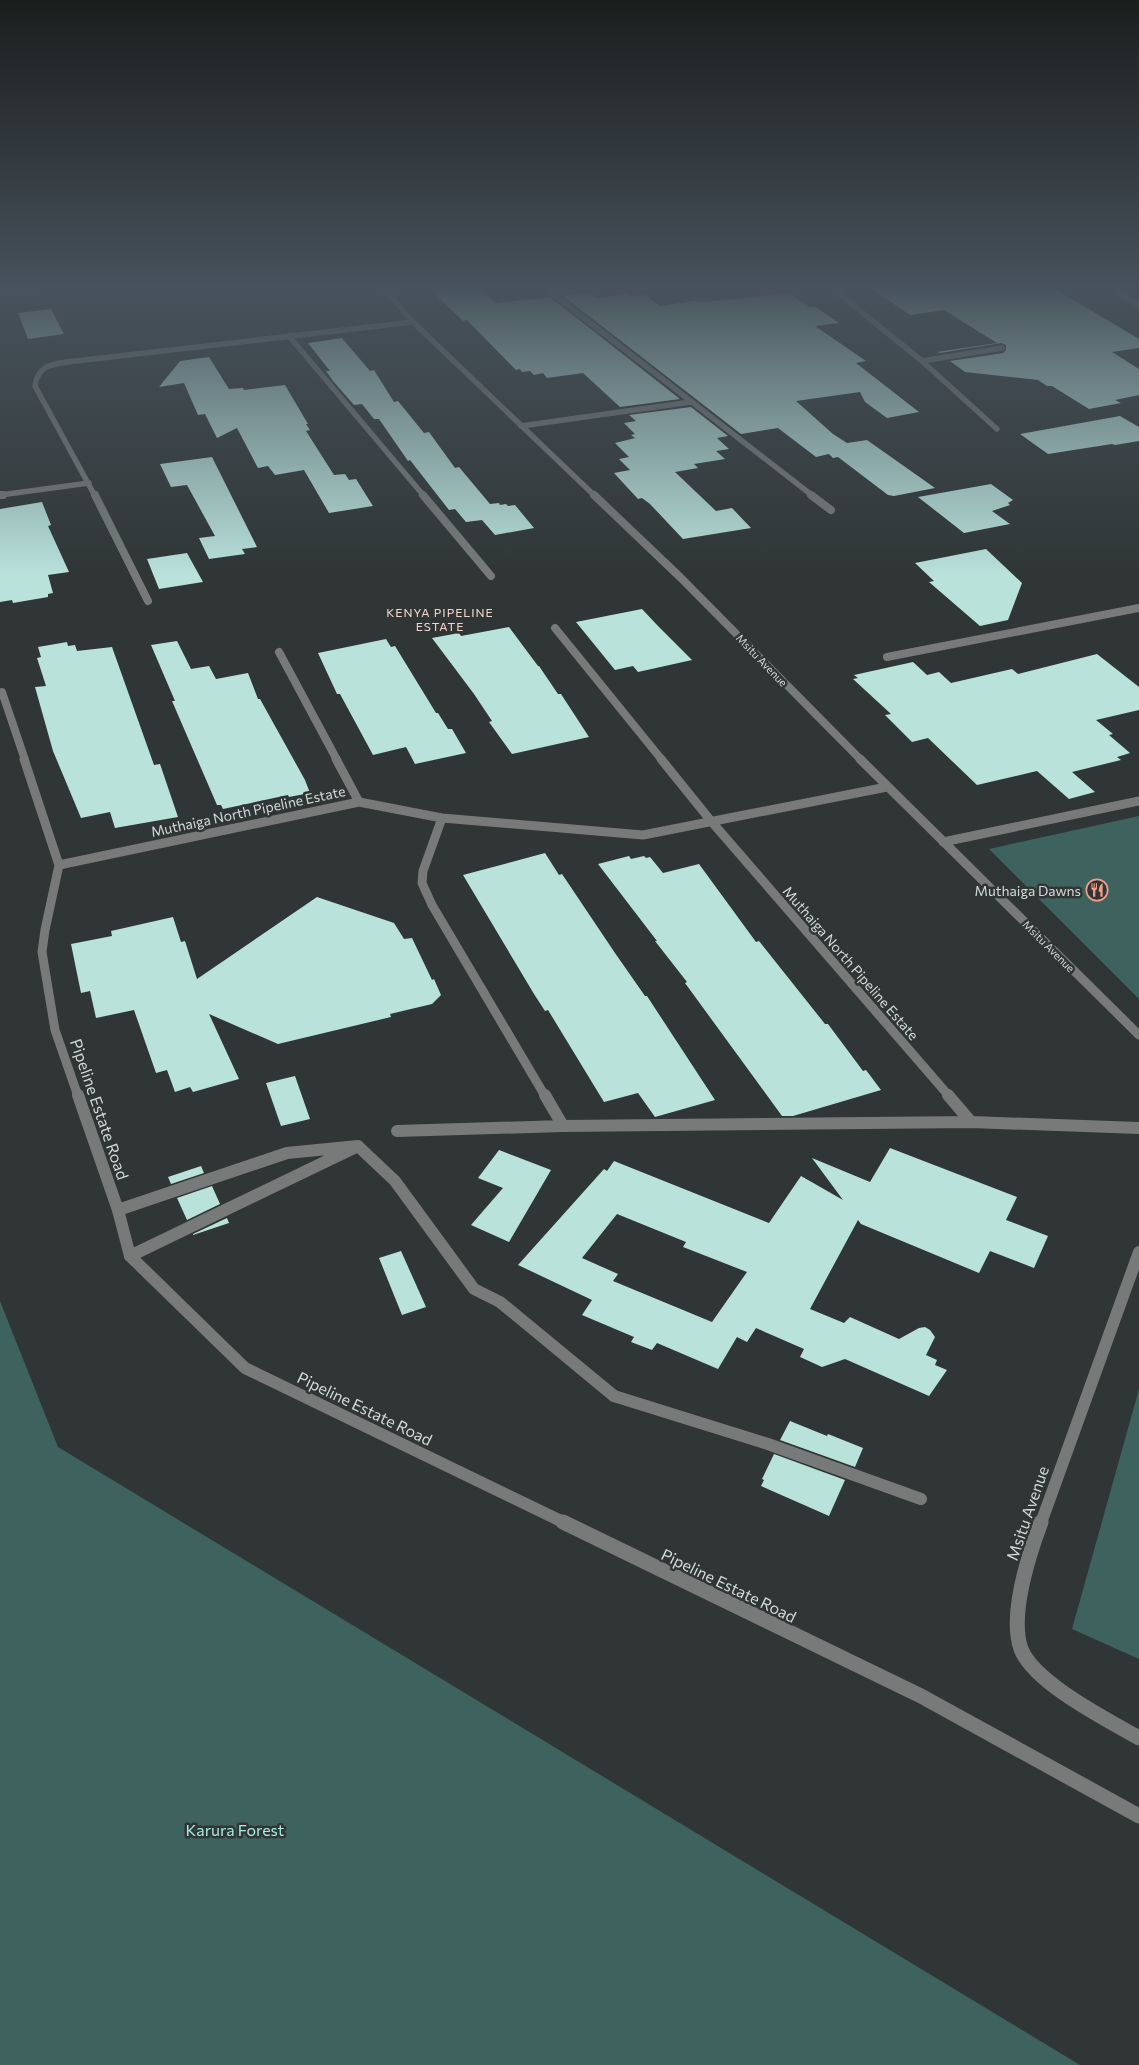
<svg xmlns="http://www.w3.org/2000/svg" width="1139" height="2065" font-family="Commissioner,sans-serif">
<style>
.green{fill:#3e625d}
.building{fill:#b9e2db;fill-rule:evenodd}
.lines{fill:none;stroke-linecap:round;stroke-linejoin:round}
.lane-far1{stroke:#777a79;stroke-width:5.5}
.lane{stroke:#777a79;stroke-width:12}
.street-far4{stroke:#777a79;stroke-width:5.5}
.street-far3{stroke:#777a79;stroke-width:8}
.street-far2{stroke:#777a79;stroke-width:9}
.street-far1{stroke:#777a79;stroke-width:12}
.street{stroke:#777a79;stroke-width:15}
.labels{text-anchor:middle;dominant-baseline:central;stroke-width:5;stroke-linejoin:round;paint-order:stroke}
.far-street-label{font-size:11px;fill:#d5d9d8;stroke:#2f3635}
.far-neighbourhood-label{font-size:12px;letter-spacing:1px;fill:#f6d4cc;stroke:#2f3635}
.street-label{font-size:14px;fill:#d5d9d8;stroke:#2f3635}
.poi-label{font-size:14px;fill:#d5d9d8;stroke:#2f3635;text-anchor:end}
.near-street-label{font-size:16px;fill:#d5d9d8;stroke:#2f3635}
.near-park-label{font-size:16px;fill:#a5ede2;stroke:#2f3635}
</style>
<rect width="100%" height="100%" fill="#2f3635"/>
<path class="green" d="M0,287H70L0,295Z
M1139,816V999L989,849Z
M0,1301L58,1447L1080,2065H0Z
M1139,1389V1659L1072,1629Z"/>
<path class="building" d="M432,287H478L496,303L550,297L680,399L620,407L583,373L547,378L543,373L534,375L530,371L522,372L520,369L516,370L467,320L463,321L434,293L437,292Z
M869,287H1052L1139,339V348L1112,352L1139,369V395L1115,400L1121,403L1089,409L1052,386H1047L1038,380L965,372L950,361L1003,353L1006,350V345L1001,343L940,353L937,352L997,343L944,310L910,315Z
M588,293L599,298L628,294L630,296L646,295L659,306L694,301L704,302L789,293L810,307L814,306L839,323L815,326L866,361L856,363L919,412L887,418L865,402L860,392L796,401L833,434L847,443L867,440L935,488L894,496L888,495L838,457L833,458L829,454L816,457L778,428L741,434L563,296Z
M51,309L64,334L28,339L18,313Z
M342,338L370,371L374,370L394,402L398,401L424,433L429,432L455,468L459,467L490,504L499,503L500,505L506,504L508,506L515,505L534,528L495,535L482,520L466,522L455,509L449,510L410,460L408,461L379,419H374L362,404L354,405L333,381L326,371H330L308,343Z
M209,357L229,389L243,388L244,390L285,385L308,424H306L310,430L306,431L334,475L345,474L349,480L356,479L373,506L329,513L304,470L275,475L268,466L258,468L237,428L217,438L205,414L198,415L184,383L159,387L180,361Z
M691,407L728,436L717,438L729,449L716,451L725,459L694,464L698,468L675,472L716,511L732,508L751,528L683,539L650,504L642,498L638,499L614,473L630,470L619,459L629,457L615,443L635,438L631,435L635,434L624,423L636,421L629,415Z
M1120,416L1139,427V441L1115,445L1112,444L1048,454L1020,434Z
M212,457L257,547L242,549L245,554L209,559L199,538L215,536L187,485L171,487L160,464Z
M991,484L1013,500L1008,503L1010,505L992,511L1010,524L964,533L918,497Z
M42,502L51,525L48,526L69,572L48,575L53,593L48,594V597L13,603L12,600L0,602V509Z
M986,549L1022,583L1008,620L980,626L929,582L934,581L915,563Z
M187,553L203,582L159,589L147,559Z
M642,609L658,626L692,660L638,672L633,666L615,670L576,622Z
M509,627L538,666H539L558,694H561L589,737L512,754L489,722L492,721L474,694L432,638L459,633L461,636Z
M386,639L391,647L395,646L436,713H438L448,729H452L466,753L415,764L406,747L373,755L340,694H337L318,653Z
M177,641L191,669L209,666L216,679L248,673L258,699H260L305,780L310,793L289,797L288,795L223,809L221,805H217L172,701H175L151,645Z
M67,642L68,646L75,645L77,651L112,647L154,765L160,764L178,817L115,828L110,812L81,818L53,751L35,687L46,686L37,658L41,657L38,647Z
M1097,654L1139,687V710L1096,720L1113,734L1109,735L1130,753L1117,757L1121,760L1072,772L1095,792L1069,799L1037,771L977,785L928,738L912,742L885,715L891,714L853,679L858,678L854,675L913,662L927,675L939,672L951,683L1012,669L1018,674Z
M545,853L559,875L562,874L615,953L645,996H647L715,1100L655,1117L638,1093L604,1102L548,1010L545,1011L534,994L463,875Z
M629,856L631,859L644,856L646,858L650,857L663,873L699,864L756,942L759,941L825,1024H828L863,1071L866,1070L881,1090L793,1116H782L685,983L687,982L655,941H657L598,864Z
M317,897L394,923L404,939L412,938L432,980L434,979L441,995L432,1004L390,1014L391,1017L278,1044L209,1014L239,1079L193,1092L190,1087L175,1092L167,1070L156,1073L134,1010L96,1018L90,991L81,993L71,944L112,936L111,931L173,917L181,942L185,941L197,979Z
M295,1076L310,1119L281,1126L266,1083Z
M890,1148L1017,1197L1006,1220L1048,1236L1034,1268L990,1251L979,1273L861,1224L858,1220L810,1309L844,1323L850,1317L899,1339L919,1328L925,1327L930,1330L935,1337L926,1355L937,1360L935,1365L947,1370L929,1396L845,1359L822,1367L800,1357L804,1349L756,1328L747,1342L737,1337L718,1369L657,1343L652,1350L631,1342L634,1337L582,1315L592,1300L518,1265L604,1169L607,1171L614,1161L769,1223L801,1176L843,1200L812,1158L870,1182ZM617,1214L686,1242L683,1247L747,1272L712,1322L613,1281L618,1274L582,1258Z
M499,1150L551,1170L509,1242L471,1225L503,1188L478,1178Z
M201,1166L204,1173L171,1184L168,1177Z
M212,1186L220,1204L187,1220L177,1198Z
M227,1218L229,1223L193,1235V1234Z
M401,1251L426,1307L402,1315L379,1258Z
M790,1421L827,1436L828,1434L863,1448L855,1467L780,1440Z
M774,1454L845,1480L829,1516L761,1486L764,1480L762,1479Z"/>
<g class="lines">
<path class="lane-far1" d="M922,361L1002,348"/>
<path class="lane" d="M358,1146L395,1181L474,1289L500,1302L614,1396L768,1444L921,1499
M118,1210L287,1153L358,1146L130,1256"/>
<path class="street-far4" d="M383,287L413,322L595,496
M544,287L813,496
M831,287L922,361L997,429
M1109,287L1139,305
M289,336L424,496
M521,426L691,402
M0,495L89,483
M95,496L35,386C37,367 51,364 67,362L413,322"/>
<path class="street-far3" d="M0,495H3
M95,495L148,601
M423,495L491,576
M594,495L680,577L861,760
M811,495L831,510
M555,628L662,760
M279,652L337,760
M887,657L1139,608
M2,692L25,760"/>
<path class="street-far2" d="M24,759L59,865L45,930L42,952L55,1030L78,1096
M336,759L359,802
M661,759L711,821L949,1096
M860,759L1139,1035
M442,818L423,871L422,883L432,905L545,1096
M943,842L1139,801
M59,865L359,802L442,818L643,835L887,787"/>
<path class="street-far1" d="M78,1095L118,1210L130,1256L245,1368L565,1523
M545,1095L563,1126
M948,1095L971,1122
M397,1131L563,1126L971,1122L1139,1128
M1041,1523L1139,1252"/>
<path class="street" d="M563,1522L921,1696L1139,1816
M1041,1522C1029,1554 1009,1615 1021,1649C1034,1683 1108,1720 1139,1738"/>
</g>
<linearGradient id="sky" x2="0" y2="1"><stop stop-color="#1a1e1d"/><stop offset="0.5" stop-color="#47525c"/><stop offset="1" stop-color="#47525c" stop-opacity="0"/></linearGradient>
<rect width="1139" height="576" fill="url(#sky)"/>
<defs>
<g id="restaurant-ring" transform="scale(1.125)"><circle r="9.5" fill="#2f3635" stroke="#f49e89" stroke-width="1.5"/><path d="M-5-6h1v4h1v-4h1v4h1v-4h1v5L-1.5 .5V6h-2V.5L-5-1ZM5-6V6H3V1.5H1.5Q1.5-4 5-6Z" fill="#f49e89"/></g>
</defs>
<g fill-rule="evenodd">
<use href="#restaurant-ring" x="1097" y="890"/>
</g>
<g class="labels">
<g class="far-street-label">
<text transform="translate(762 660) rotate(46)">Msitu Avenue</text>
<text transform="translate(1049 946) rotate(45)">Msitu Avenue</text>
</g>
<g class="far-neighbourhood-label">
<text x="440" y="612">KENYA PIPELINE<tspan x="440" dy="14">ESTATE</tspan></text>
</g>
<g class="street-label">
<text transform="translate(248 811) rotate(-12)">Muthaiga North Pipeline Estate</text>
<text transform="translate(851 963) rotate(49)">Muthaiga North Pipeline Estate</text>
</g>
<g class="poi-label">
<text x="1081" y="890">Muthaiga Dawns</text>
</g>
<g class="near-street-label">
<text transform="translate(100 1109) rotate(71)">Pipeline Estate Road</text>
<text transform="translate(365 1408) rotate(26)">Pipeline Estate Road</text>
<text transform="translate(1027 1513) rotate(-71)">Msitu Avenue</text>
<text transform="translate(729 1585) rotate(26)">Pipeline Estate Road</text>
</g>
<g class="near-park-label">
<text x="235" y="1829">Karura Forest</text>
</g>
</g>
</svg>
